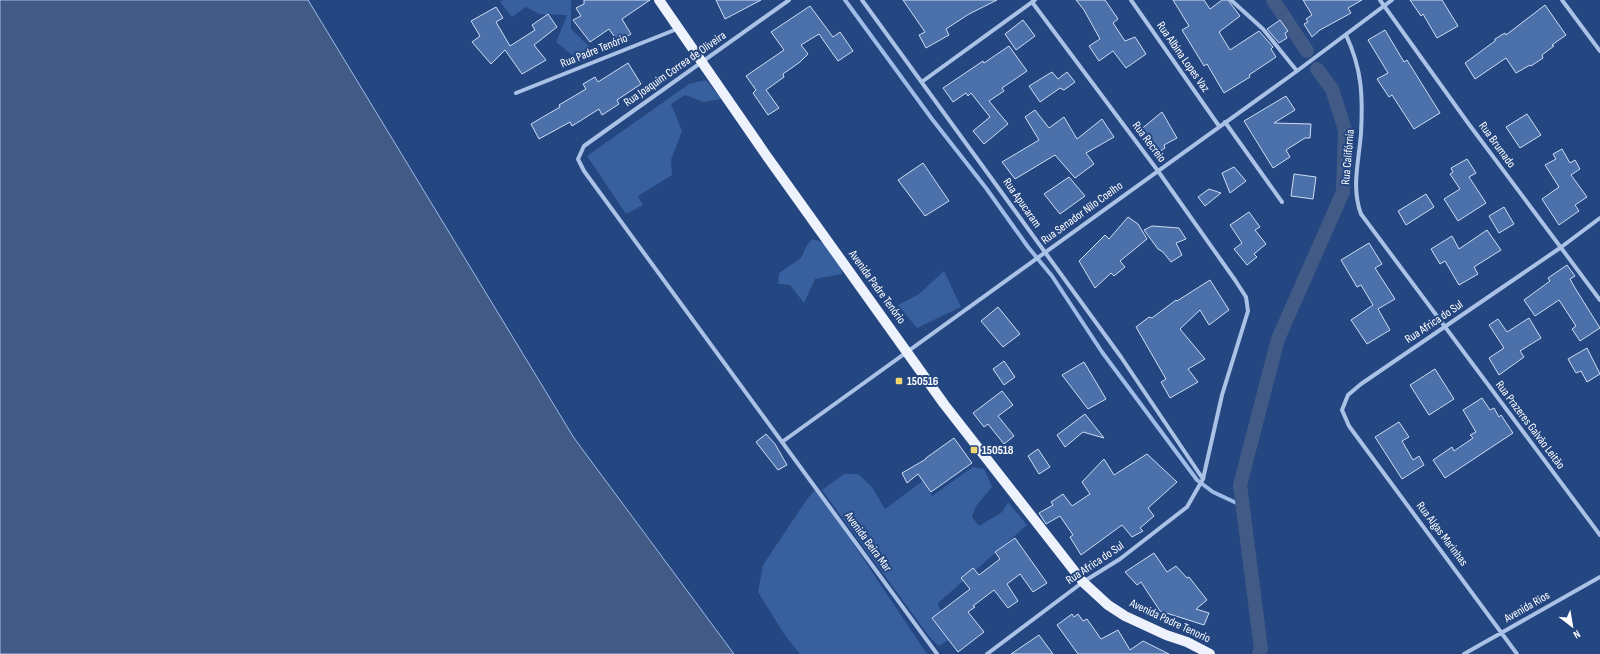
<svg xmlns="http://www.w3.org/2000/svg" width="1600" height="654" font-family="'Sofia Sans Condensed',sans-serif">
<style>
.green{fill:#385f9e}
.water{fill:#425b86;stroke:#9fbce8}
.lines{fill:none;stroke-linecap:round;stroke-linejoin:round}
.stream{stroke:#9fbce8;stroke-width:4}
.canal{stroke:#425b86;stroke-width:14}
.building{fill:#4c70aa;stroke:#ceddf5}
.street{stroke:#abc2e7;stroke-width:4}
.primary{stroke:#edf2fd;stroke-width:10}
.poi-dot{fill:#f1d56f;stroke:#244681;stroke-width:1.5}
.labels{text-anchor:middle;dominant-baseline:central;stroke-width:4;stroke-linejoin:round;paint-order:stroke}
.street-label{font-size:12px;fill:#fff;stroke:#244681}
.poi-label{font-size:12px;font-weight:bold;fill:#fff;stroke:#244681;text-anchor:start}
</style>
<rect width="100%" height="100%" fill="#244681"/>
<path class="green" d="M503,0H571V29L593,50L577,59L556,42L567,15L539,14L526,7L512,17L500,2Z
M706,80L721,99L703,102L685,95L671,104L682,131L671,160L672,175L638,196L643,205L626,214L587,156L689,84Z
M812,239L821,242L840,258L842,274L815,279L804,303L790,285L778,284L779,273L801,258L806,247Z
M944,271L961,307L917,328L898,305L919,294Z
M973,467L984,469L992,487L976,506L972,517L979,526L1002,512L1008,502L1027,525L938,603L950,639L939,646L931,639L822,490L844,474H858L872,487L885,509L924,480L932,496Z
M816,488L927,654H800L784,634L758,592L763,565L805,502Z"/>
<path class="water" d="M0,0H308L574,438L734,654H0Z"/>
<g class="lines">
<path class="stream" d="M845,0L932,119L986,188L1028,247L1052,276L1102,352L1197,480L1213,492L1243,506"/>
<path class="canal" d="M1273,0L1307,51
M1259,654L1261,649L1240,485L1278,339L1343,192L1345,130L1332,89L1317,69"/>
</g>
<path class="building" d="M584,0H650L622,19L631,34L618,42L609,29L590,42L573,20L581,16L576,8L584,4Z
M716,0H761L725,19Z
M903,0H997L969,14L946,29L949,35L926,48L919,35L925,32Z
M1076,0H1105L1118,19L1113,23L1125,41L1135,37L1146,54L1126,68L1113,51L1099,61L1089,46L1100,39L1084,10Z
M1173,0H1204L1210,9L1222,0H1228L1240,16L1219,32L1230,50L1259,31L1273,47L1271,49L1276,57L1249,75L1250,77L1224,93L1207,64L1204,66L1182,30L1189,26Z
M1303,0H1362L1348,8L1351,13L1320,30L1312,37L1304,24L1308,22L1306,19L1312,15Z
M1410,0H1442L1458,26L1437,38L1423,14L1421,16Z
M1545,5L1566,35L1552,45L1554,46L1542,55L1543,58L1531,66L1530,65L1516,73L1506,58L1475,79L1465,63L1495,41V39L1505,33L1506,35Z
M810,6L833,37L840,32L853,51L838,61L819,34L801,45L808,54L800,62L783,74L784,77L766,90L779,108L768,115L753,93L756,90L746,76L784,50L771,32Z
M496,7L503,18L496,22L510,46L535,30L532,25L548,14L557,27L534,45L546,60L522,74L505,50L491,64L472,42L480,36L471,21Z
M1023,20L1035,36L1016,50L1005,34Z
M1280,20L1288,31L1285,33L1287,38L1279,43L1267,29Z
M1385,30L1404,62L1407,60L1440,113L1414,129L1392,95L1389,97L1377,79L1388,73L1368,40Z
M1009,46L1027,71L1002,88L1004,91L989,101L1008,124L984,144L973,131L990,117L971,93L968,96L966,93L953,102L943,88L983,61L984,63Z
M628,63L641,84L617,100L619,104L602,115L599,109L572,126L570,122L539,139L531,124L560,107L559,105L586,89L583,84L595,77L598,82Z
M1052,72L1058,79L1067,72L1075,82L1064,90L1060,88L1040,102L1029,86Z
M1286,96L1295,110L1274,123L1311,124L1310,138H1305L1286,150L1290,157L1273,168L1244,121Z
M1035,110L1049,128L1064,117L1077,139L1102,119L1114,137L1086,153L1094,164L1075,178L1055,155L1015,179L1002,162L1039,140L1025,117Z
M1162,112L1177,138L1164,145L1165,148L1155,155L1139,131Z
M1527,114L1541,135L1520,148L1506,127Z
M1562,149L1570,163L1575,160L1580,169L1571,175L1587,197L1575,205L1579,211L1559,225L1542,199L1559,187L1545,165L1556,159L1553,154Z
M1467,159L1476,173L1469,177L1486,203L1458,221L1444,199L1460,189L1450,174L1453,172L1451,168Z
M923,163L949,201L925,216L898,180Z
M1234,167L1246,181L1230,193L1222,173Z
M1294,174L1316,177L1313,199L1291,196Z
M1069,177L1085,196L1060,214L1044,194Z
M1209,189L1221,193L1205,206L1198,197Z
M1426,194L1434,207L1406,225L1398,211Z
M1504,207L1514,224L1499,233L1489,216Z
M1249,212L1260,227L1255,230L1266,244L1254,254L1257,257L1247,265L1234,249L1242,243L1230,225Z
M1128,217L1138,224L1147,239L1120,261L1125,267L1114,276L1111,273L1095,288L1079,261L1105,235L1109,239Z
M1152,226L1179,228L1186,239L1176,243L1182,255L1171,262L1163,252L1158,249L1144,230Z
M1487,230L1501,250L1474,267L1478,274L1459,285L1445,261L1440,264L1431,249L1452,236L1459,249Z
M1369,243L1382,264L1375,268L1395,299L1378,309L1390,330L1367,344L1351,320L1373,305L1361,285L1357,287L1341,260Z
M1567,265L1575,276L1570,279L1575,288L1600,328L1580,341L1572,329L1576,326L1559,300L1535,316L1524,300L1550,281L1548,278Z
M1210,280L1229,310L1209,325L1200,310L1180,329L1205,359L1188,369L1198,382L1170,398L1161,382L1166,379L1136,327L1149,317L1152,318L1176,300L1177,301Z
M998,307L1020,334L1003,347L981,321Z
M1529,318L1541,338L1520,351L1524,357L1499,375L1489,358L1504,348L1489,325L1498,319L1507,332Z
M1587,348L1600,374L1587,382L1581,371L1576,373L1568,359Z
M1004,361L1015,377L1004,385L993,369Z
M1084,362L1106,399L1088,409L1062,375Z
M1435,369L1454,399L1429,415L1410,385Z
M1002,391L1013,405L998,416L1014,436L1004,444L988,424L984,427L973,413Z
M1482,398L1490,410L1494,408L1499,417L1501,415L1513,433L1445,478L1433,460L1452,447L1454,451L1473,438L1470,435L1476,432L1463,410Z
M1085,414L1104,438L1083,432L1065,447L1057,435Z
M1399,422L1409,437L1402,441L1413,460L1419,456L1424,465L1402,479L1375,437Z
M766,434L775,444L787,465L778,470L756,442Z
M954,438L972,463L931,492L918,474L907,483L902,473L926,459V458Z
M1038,449L1050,467L1039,474L1028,456Z
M1147,454L1177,482L1148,508L1154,516L1140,528L1143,531L1132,537L1122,525L1081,555L1070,537L1073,535L1060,516L1046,524L1039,513L1053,505L1051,502L1063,494L1072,506L1090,494L1082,482L1104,459L1114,475Z
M1015,538L1047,583L1033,592L1020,574L1007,584L1018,601L1008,608L994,590L973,606L975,607L968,612L984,632L958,652L932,618L970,589L961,578L973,568L979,575L1000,559L995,552Z
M1154,553L1167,572L1176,566L1187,578L1189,577L1207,600L1196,609L1209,613L1204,625L1160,611L1141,582L1137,585L1125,572Z
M1072,614L1074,617L1078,614L1083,621L1087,619L1101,639L1118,630L1130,650L1143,641L1169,654H1078L1057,625Z
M1039,635L1053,654H1011Z"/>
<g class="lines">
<path class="street" d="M789,0L584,146L578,159L584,171L937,654
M862,0L1121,357L1203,479
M1131,0L1219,126
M1231,0L1263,29L1297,71
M1380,0L1468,123L1600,300
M1562,0L1600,51
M1346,35C1362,69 1363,96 1361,133C1359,161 1351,187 1361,214L1600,535
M923,81L1035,0
M516,93L677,29
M1225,122L1282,202
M782,442L1297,71L1392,0
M987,654L1083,582L1120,559L1187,507L1203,479L1222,395L1248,311L1246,297L1235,280L1158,171L1032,2
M1464,654L1600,577
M1517,654L1349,426L1342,410L1348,395L1361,384L1560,248L1600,218"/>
<path class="primary" d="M659,0L766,155L944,404L1083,582L1108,605L1125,616L1166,635L1187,642L1210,654"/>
</g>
<g class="poi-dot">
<rect x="895" y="377" width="8" height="8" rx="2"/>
<rect x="970" y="446" width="8" height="8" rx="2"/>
</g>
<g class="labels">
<g class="street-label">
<text transform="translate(594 51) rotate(-22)">Rua Padre Tenório</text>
<text transform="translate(1183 57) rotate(55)">Rua Albina Lopes Vaz</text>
<text transform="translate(675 69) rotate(-35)">Rua Joaquim Correa de Oliveira</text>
<text transform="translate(1149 142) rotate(53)">Rua Recreio</text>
<text transform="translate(1497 145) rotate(54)">Rua Brumado</text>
<text transform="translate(1348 157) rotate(-85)">Rua Califórnia</text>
<text transform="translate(1022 203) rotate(55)">Rua Apucaram</text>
<text transform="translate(1082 213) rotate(-36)">Rua Senador Nilo Coelho</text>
<text transform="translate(877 287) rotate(54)">Avenida Padre Tenório</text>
<text transform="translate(1434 322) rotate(-34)">Rua Africa do Sul</text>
<text transform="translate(1530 425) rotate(53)">Rua Prazeres Galvão Leitão</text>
<text transform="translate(1442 534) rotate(53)">Rua Algas Marinhas</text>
<text transform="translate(868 542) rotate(54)">Avenida Beira Mar</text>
<text transform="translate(1095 563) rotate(-34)">Rua Africa do Sul</text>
<text transform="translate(1527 607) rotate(-30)">Avenida Rios</text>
<text transform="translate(1170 621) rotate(25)">Avenida Padre Tenorio</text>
</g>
<g class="poi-label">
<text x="907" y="381">150516</text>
<text x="982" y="450">150518</text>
</g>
</g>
<g transform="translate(1572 626) rotate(149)" stroke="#244681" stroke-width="3" paint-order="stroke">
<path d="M0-3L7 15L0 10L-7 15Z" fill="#ffffff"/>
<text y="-6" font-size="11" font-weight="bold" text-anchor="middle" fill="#ffffff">N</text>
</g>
</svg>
